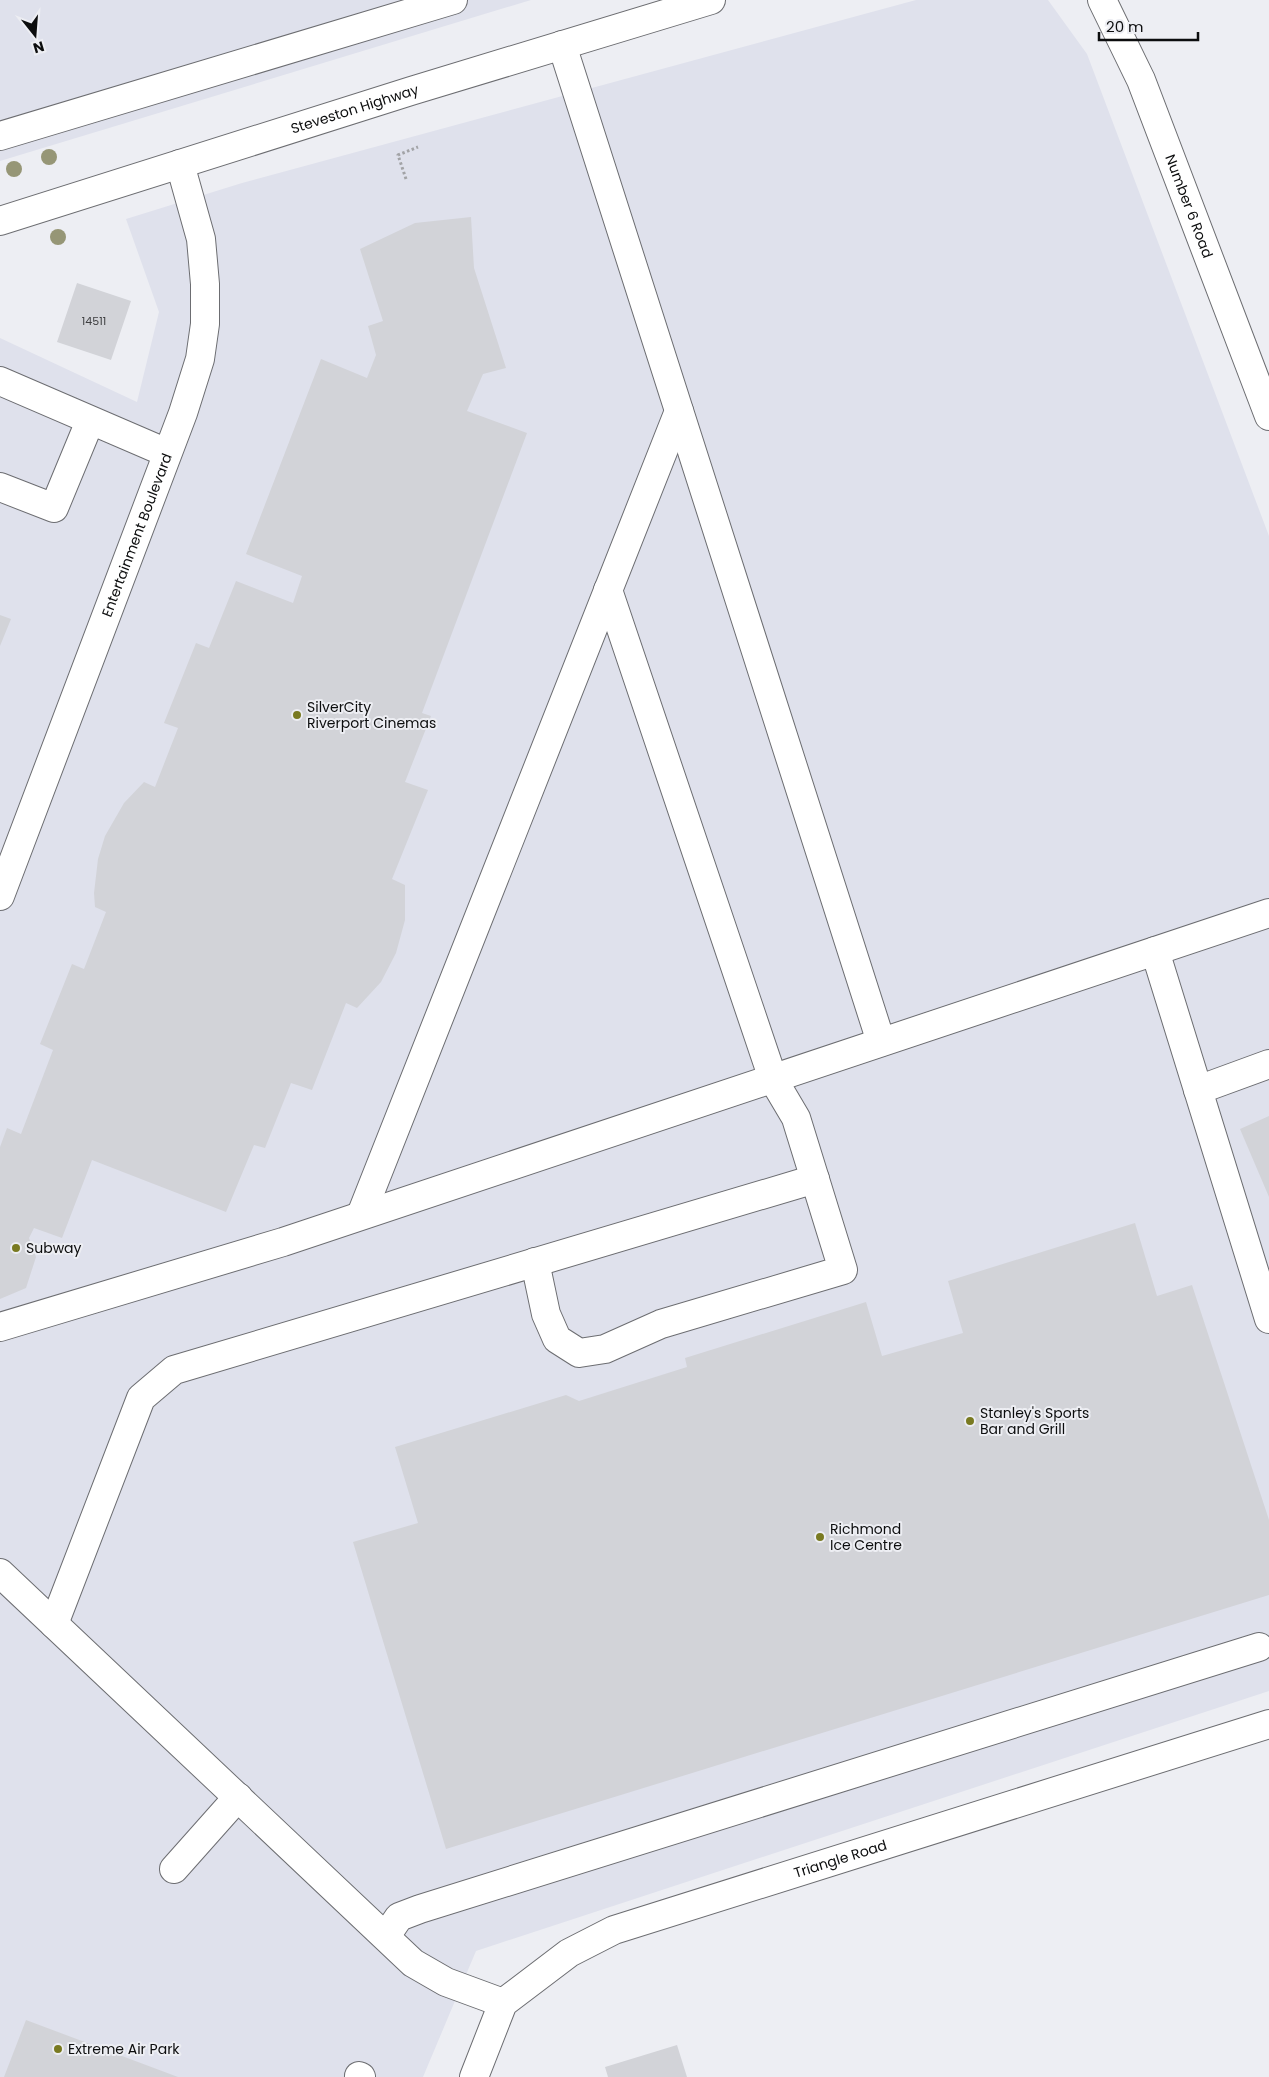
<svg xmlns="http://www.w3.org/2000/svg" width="1269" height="2077" font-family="Poppins,sans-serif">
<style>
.built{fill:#dfe1ec}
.building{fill:#d2d3d8}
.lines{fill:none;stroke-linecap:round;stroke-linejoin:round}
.minor-casing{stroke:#6c6d71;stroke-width:30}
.path{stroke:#a2a3a6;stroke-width:3;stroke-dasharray:2.5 2.5;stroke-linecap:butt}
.minor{stroke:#fff;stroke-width:28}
.tree{fill:#969676}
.poi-dot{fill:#797a21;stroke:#edeef3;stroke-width:2}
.labels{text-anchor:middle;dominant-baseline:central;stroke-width:4;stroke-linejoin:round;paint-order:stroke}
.number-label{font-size:11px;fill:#3e3e40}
.street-label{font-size:14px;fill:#0c0d0e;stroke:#edeef3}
.poi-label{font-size:14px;fill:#0c0d0e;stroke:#edeef3;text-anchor:start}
</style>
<rect width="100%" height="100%" fill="#edeef3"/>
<path class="built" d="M0,0H531L0,161Z
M916,0H1048L1087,54L1269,536V1691L476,1951L423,2077H0V338L137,402L159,312L126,219L242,183Z"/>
<path class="building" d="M471,217L474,268L506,368L483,374L467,411L527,433L422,713L431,716L405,782L428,790L392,879L405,885V920L396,953L381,982L357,1008L346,1003L312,1090L291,1083L265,1148L254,1145L226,1212L92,1160L62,1238L34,1228L29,1238L36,1257L26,1288L0,1299V1147L7,1128L21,1134L53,1050L40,1044L72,964L84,969L106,912L95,907L94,893L98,859L105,836L124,803L144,782L155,787L178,728L164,723L196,643L209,648L236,581L293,603L302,576L246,554L321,359L367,378L376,355L368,326L383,321L360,249L415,223Z
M77,283L131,301L111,360L57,342Z
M0,615L11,619L0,646Z
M1269,1116V1197L1240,1129Z
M1135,1223L1157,1296L1192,1285L1269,1520V1595L446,1849L353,1542L418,1523L395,1447L566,1395L579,1401L687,1367L685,1358L866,1302L882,1356L963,1333L948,1281Z
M26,2020L178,2077H4Z
M677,2045L687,2077H608L605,2067Z"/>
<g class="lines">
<g class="minor-casing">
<g id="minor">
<path id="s1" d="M1102,0L1141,80L1269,416"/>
<path d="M562,45L881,1042"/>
<path d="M0,136L453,0"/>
<path id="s2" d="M0,221L411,91L711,0"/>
<path d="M0,381L167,453"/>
<path d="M0,487L54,508L90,421"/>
<path id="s3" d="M0,896L183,413L200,359L205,324V284L201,239L180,164"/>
<path d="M1155,951L1269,1319"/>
<path d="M1198,1090L1269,1064"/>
<path d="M361,1215L679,411"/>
<path d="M535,1262L546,1314L557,1339L579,1353L605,1349L661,1324L843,1270L796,1118L773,1079L608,590"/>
<path d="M0,1327L283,1242L1269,913"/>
<path d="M0,1573L413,1963L446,1982L503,2003"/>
<path d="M54,1624L141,1398L174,1370L815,1179"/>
<path d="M174,1869L238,1797"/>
<path d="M386,1936L399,1917L420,1909L1259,1647"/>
<path d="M359,2076L361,2077"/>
<path id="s4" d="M474,2077L503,2003L569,1953L614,1930L1269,1724"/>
</g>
</g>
<path class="path" d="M406,179L398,155L418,147"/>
<use href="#minor" class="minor"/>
</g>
<g class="tree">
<circle cx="49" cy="157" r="8"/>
<circle cx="14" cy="169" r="8"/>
<circle cx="58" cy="237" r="8"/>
</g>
<g class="poi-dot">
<circle cx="297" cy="715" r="5"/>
<circle cx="16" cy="1248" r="5"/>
<circle cx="970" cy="1421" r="5"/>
<circle cx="820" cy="1537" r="5"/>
<circle cx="58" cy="2049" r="5"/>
</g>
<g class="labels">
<g class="number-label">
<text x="94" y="321">14511</text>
</g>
<g class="street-label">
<text stroke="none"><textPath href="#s2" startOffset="372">Steveston Highway</textPath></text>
<text stroke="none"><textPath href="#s1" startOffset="224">Number 6 Road</textPath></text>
<text stroke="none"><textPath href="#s3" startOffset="386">Entertainment Boulevard</textPath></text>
<text stroke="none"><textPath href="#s4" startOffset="450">Triangle Road</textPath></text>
</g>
<g class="poi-label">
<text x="307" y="707">SilverCity<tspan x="307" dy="16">Riverport Cinemas</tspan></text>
<text x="26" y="1248">Subway</text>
<text x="980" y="1413">Stanley's Sports<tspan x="980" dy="16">Bar and Grill</tspan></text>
<text x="830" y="1529">Richmond<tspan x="830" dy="16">Ice Centre</tspan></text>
<text x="68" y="2049">Extreme Air Park</text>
</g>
</g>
<g transform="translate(35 35) rotate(163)" stroke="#edeef3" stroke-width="4" paint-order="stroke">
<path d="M0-4L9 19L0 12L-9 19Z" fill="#0c0d0e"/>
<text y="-8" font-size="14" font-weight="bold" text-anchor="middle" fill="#0c0d0e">N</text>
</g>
<path d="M1099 32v8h99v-8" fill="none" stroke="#0c0d0e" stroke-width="2.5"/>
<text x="1106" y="32" font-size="15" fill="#0c0d0e" stroke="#edeef3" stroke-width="4" paint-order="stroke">20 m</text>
</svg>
